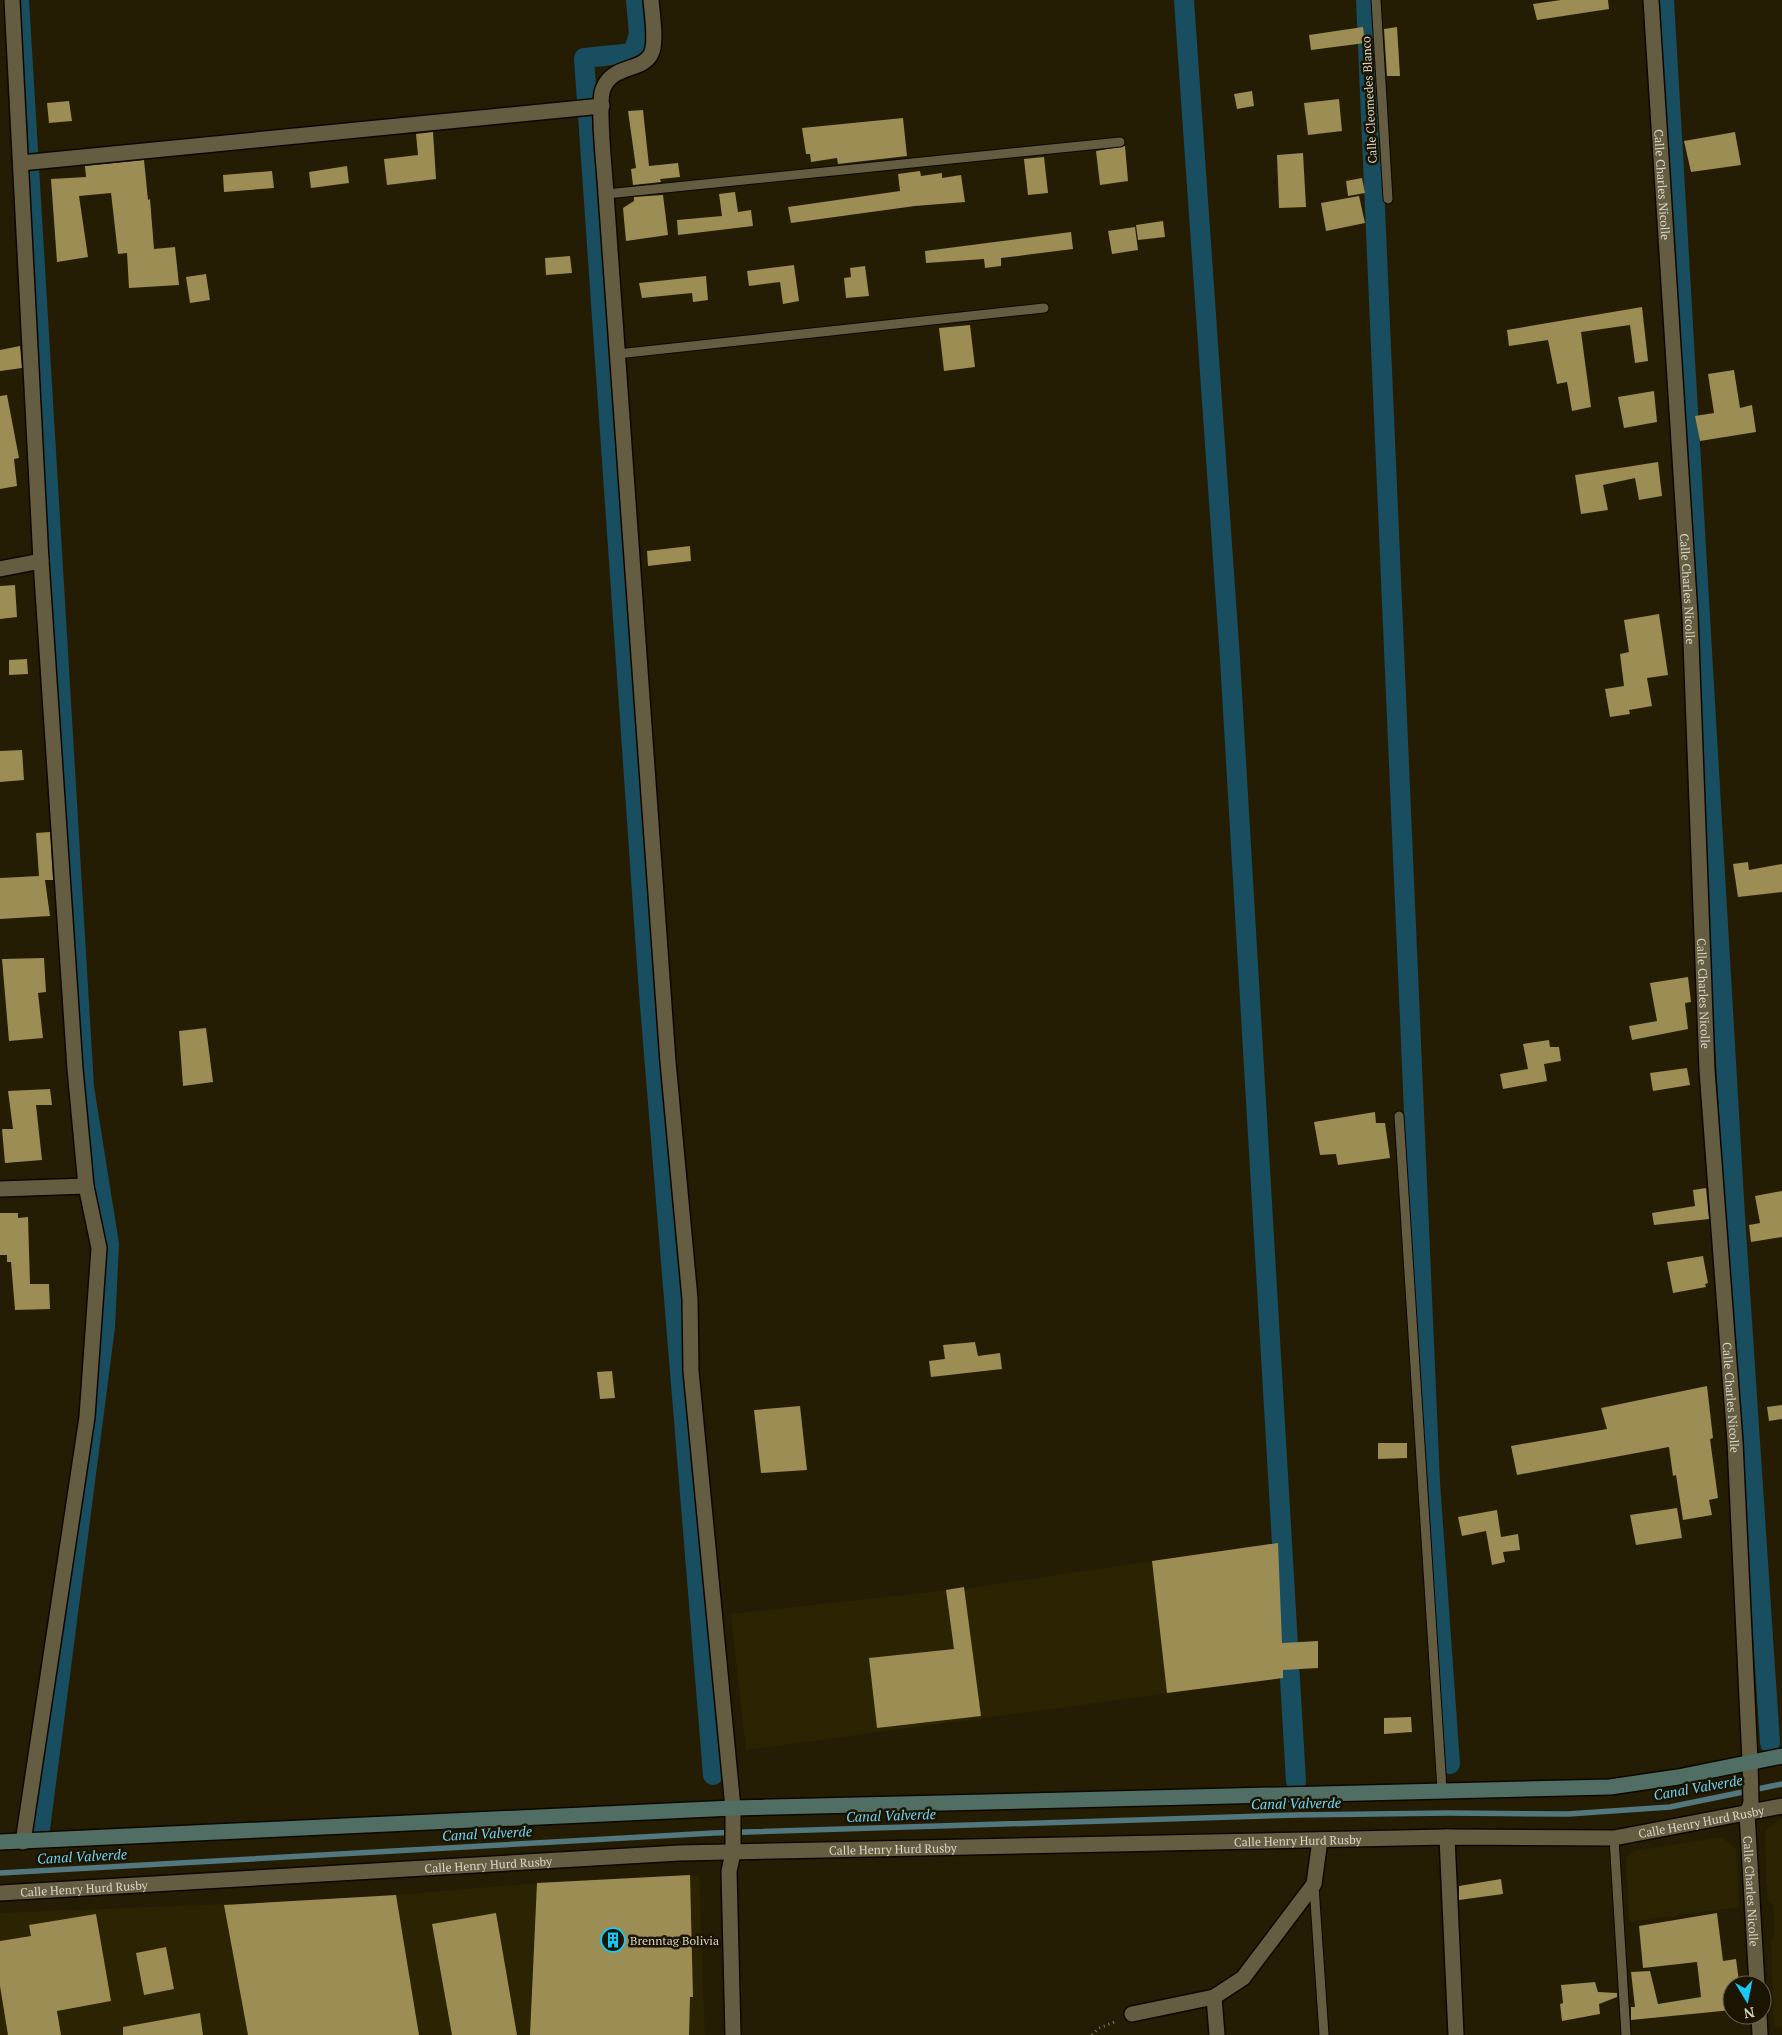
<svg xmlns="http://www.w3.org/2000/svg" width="1782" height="2035" font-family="'PT Serif',serif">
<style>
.built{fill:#2b2301}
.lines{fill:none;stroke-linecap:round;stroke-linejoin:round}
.stream{stroke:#52777e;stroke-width:5.5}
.canal{stroke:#184e5f;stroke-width:20}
.building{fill:#9b8d54}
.lane-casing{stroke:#0d0700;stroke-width:11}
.street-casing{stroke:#0d0700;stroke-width:18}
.secondary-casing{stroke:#0d0700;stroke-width:18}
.path{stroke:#837e6a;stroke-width:3;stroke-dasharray:1 4;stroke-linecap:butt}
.lane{stroke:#645d42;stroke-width:9}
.street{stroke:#645d42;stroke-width:15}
.secondary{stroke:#516e65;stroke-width:15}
.labels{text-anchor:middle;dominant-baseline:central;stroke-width:5;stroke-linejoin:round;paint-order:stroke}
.street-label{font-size:12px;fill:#d9d6c7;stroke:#1a1400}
.poi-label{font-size:12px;fill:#d9d6c7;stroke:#1a1400;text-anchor:start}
.water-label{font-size:14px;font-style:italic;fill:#6fd5fa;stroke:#1a1400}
</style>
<rect width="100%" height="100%" fill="#241d04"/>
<path class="built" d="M1278,1543L1283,1678L746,1750L731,1614L968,1588Z
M1779,1819H1782V2026L1774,2028L1771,1941L1775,1934L1773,1905L1767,1899L1765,1831Z
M1722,1837L1736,1849L1739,1907L1629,1922L1626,1858L1634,1851Z
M690,1875L699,1876L705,2035H0V1913L349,1899L537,1883Z"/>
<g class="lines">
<path class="stream" d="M0,1873L714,1833L1297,1815L1449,1813L1568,1814L1670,1807L1782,1784"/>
<path class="canal" d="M19,0L84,1087L109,1244L105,1327L40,1829
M636,0L639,34L633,53L584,58L649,993L713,1775
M1184,0L1230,659L1296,1781
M1366,0L1430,1483L1450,1764
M1664,0L1735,1216L1770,1743"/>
</g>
<path class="building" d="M1561,0H1608L1609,9L1537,20L1533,4Z
M1363,27L1365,43L1311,50L1309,35Z
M1397,27L1400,76H1387L1384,29Z
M1252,91L1254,106L1237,109L1234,94Z
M1339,99L1342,131L1308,135L1304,103Z
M69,101L72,121L49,123L47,103Z
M643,110L649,166L678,163L680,177L660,179L661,182L633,185L631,169L636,168L628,111Z
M903,118L907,156L838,164L837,158L811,162L810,154H806L802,128Z
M433,132L436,179L387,185L384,159L418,155L416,134Z
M1735,132L1741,165L1691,172L1684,141Z
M1125,146L1128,181L1100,185L1096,151Z
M1303,153L1306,207L1279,208L1277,155Z
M1044,157L1048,193L1028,195L1024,159Z
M144,160L148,200L150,199L154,249L175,247L179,285L129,288L127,253L118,254L111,193L79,196L88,257L57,262L51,179L86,177L85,166Z
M347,166L349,183L311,188L309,172Z
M272,171L274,188L224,192L223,175Z
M920,171L921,176L942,173V178L961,175L965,202L915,206L791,223L788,207L900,191L898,174Z
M1362,178L1365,193L1348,196L1346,181Z
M735,192L738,212L751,210L753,226L678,235L677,220L722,216L719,194Z
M663,195L668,235L626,241L623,208L634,201V197Z
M1359,196L1365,223L1326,231L1321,203Z
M1163,221L1165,237L1138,240L1136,225Z
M1135,227L1138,250L1112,254L1108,231Z
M1071,232L1073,249L1001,258V266L985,268L984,259L926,263L925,251Z
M570,256L572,273L546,275L545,258Z
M794,265L799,301L783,304L780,282L749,286L747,271Z
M865,266L869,296L846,298L844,278L851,277L850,268Z
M206,274L210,300L190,303L186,277Z
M706,276L708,300L693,302L692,293L642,298L639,283Z
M1642,307L1648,361L1635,363L1630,325L1581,332L1591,407L1572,411L1567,382L1557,384L1548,340L1509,346L1507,330Z
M970,325L975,367L944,371L939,328Z
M20,346L22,368L0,371V350Z
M1734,370L1740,408L1752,405L1756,432L1700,441L1695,416L1714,413L1708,374Z
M1654,391L1657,422L1624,428L1618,397Z
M7,395L19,458L14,459L17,486L0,489V396Z
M1658,462L1662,496L1639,500L1635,478L1603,485L1608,510L1581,514L1575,475Z
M690,546L691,561L648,566L647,551Z
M15,585L17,617L0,619V586Z
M1659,614L1668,675L1647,678L1652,706L1629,710L1630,714L1610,717L1605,689L1624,686L1620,654L1629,652L1624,620Z
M27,659L28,674L9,675V660Z
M22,750L24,780L0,782V751Z
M50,832L53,880H45L50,916L0,919V878L39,876L36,833Z
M1748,862L1749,870L1782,864V892L1738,897L1733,864Z
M44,958L46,992L38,993L43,1038L9,1041L2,959Z
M1688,977L1691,1002L1685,1003L1688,1029L1632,1040L1629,1026L1657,1021L1650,983Z
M206,1028L213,1082L183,1086L179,1031Z
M1549,1040L1550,1047H1559L1561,1061L1544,1064L1547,1081L1503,1089L1500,1074L1528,1069L1523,1044Z
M1687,1068L1690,1085L1653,1091L1650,1073Z
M50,1089L52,1105H36L42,1160L5,1163L2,1129H13L8,1091Z
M1375,1112L1376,1123H1385L1390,1158L1338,1165L1336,1154L1320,1155L1314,1122Z
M1706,1188L1709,1219L1654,1225L1652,1213L1695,1206L1693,1190Z
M1782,1191V1237L1751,1242L1749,1225L1760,1223L1755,1196Z
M0,1213H18V1218L28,1217L30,1284H49L50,1309L15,1310L11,1262H7V1255H0Z
M1703,1256L1708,1283L1705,1284L1706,1287L1673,1293L1667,1262Z
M975,1342L978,1356L1000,1353L1002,1369L931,1377L929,1361L945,1359L943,1345Z
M612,1371L615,1398L600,1399L597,1372Z
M1707,1386L1713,1438L1710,1439L1718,1498L1709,1500L1712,1515L1683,1520L1676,1475L1673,1476L1669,1447L1517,1475L1511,1446L1607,1429L1601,1408Z
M1782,1405V1419L1769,1421L1767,1407Z
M800,1406L807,1470L761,1473L754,1410Z
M1378,1443H1407V1458L1378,1459Z
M1677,1508L1682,1538L1636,1545L1630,1515Z
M1497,1510L1501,1537L1518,1534L1520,1550L1503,1552L1505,1562L1492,1565L1486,1531L1462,1536L1458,1517Z
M1278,1543L1282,1643L1318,1641V1668L1283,1670V1678L1167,1693L1152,1561Z
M964,1587L981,1716L877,1728L869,1658L954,1649L946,1590Z
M1411,1717L1412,1732L1384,1734V1718Z
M690,1875L693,1997H690L689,2035H530L537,1883Z
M1501,1879L1503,1894L1459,1900V1886Z
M396,1895L419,2035H248L224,1905Z
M496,1913L517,2035H452L432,1924Z
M1717,1913L1723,1961L1736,1959L1739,1981L1732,1982V2010L1631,2020V2007H1635L1631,1972L1650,1971L1658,2004L1701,1997L1697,1962L1643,1968L1639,1926Z
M96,1914L111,2001L57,2011L61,2035H8L0,1986V1941L31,1936L29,1925Z
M166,1947L174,1989L144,1995L136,1953Z
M1595,1982L1598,1992L1617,1993V1997L1599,2004L1600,2014L1562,2021L1560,2004L1563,2003L1561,1985Z
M200,2013L203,2035H123V2027Z"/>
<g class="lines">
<g class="lane-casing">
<path id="lane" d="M1376,0L1388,199
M606,194L1120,142
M617,354L1044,308
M1399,1116L1442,1789
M1614,1838L1626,2035
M1314,1886L1324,2035"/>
</g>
<g class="street-casing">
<g id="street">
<path d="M12,0L41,561L75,1069L86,1186L99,1248L87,1417L23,1842"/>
<path d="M651,0C652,13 657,43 651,54C642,72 612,64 603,89C597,105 605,173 606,194L668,1062L690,1299L691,1371L733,1808V1853L729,1871L733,2035"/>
<path id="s1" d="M1651,0L1690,615L1707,1070L1735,1442L1750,1761L1751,1803L1747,1813L1757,1985"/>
<path d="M21,163L602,106"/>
<path d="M0,569L41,561"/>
<path d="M0,1189L86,1186"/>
<path d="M1447,1837L1456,2035"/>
<path id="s2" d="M0,1893L679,1853L1447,1837L1614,1838L1782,1806"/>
<path d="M1214,1997L1217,2035"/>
<path d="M1132,2014L1214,1997L1243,1978L1314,1884L1320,1840"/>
<path d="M1759,2015L1760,2035"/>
</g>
</g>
<g class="secondary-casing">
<path id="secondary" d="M0,1842L733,1808L1610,1787L1678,1777L1782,1756"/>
</g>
<path class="path" d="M1092,2035L1099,2028L1117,2021"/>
<use href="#lane" class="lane"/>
<use href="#street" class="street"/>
<use href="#secondary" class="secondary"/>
</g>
<defs>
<g id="building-ring" transform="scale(1.25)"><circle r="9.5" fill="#1a1400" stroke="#13cafb" stroke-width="1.5"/><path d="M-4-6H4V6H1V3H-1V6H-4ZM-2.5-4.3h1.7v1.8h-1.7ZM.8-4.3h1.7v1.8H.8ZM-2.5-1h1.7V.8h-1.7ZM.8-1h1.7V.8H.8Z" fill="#13cafb"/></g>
</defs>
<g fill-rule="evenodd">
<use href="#building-ring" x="613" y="1940"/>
</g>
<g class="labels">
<g class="street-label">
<text transform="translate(1369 100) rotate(-93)">Calle Cleomedes Blanco</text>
<text stroke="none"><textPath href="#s1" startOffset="185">Calle Charles Nicolle</textPath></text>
<text stroke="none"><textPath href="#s1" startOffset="590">Calle Charles Nicolle</textPath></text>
<text stroke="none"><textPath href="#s1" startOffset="995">Calle Charles Nicolle</textPath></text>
<text stroke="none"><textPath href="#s1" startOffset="1400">Calle Charles Nicolle</textPath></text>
<text stroke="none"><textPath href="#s2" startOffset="1704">Calle Henry Hurd Rusby</textPath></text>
<text stroke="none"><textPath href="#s2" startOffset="1299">Calle Henry Hurd Rusby</textPath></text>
<text stroke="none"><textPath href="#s2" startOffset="894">Calle Henry Hurd Rusby</textPath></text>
<text stroke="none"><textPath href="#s2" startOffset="489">Calle Henry Hurd Rusby</textPath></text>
<text stroke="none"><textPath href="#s2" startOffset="84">Calle Henry Hurd Rusby</textPath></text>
<text stroke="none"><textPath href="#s1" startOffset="1895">Calle Charles Nicolle</textPath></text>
</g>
<g class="poi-label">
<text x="630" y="1940">Brenntag Bolivia</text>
</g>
<g class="water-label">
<text transform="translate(1698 1787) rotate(-10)">Canal Valverde</text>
<text transform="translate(1296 1803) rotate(-1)">Canal Valverde</text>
<text transform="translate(891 1815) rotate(-2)">Canal Valverde</text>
<text transform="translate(487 1833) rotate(-3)">Canal Valverde</text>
<text transform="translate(82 1856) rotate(-3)">Canal Valverde</text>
</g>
</g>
<g transform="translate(1747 2000) rotate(170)"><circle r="24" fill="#1a1400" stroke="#666250"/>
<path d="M0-4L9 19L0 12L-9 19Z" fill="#13cafb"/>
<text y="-8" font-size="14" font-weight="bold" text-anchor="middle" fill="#d9d6c7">N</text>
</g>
</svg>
